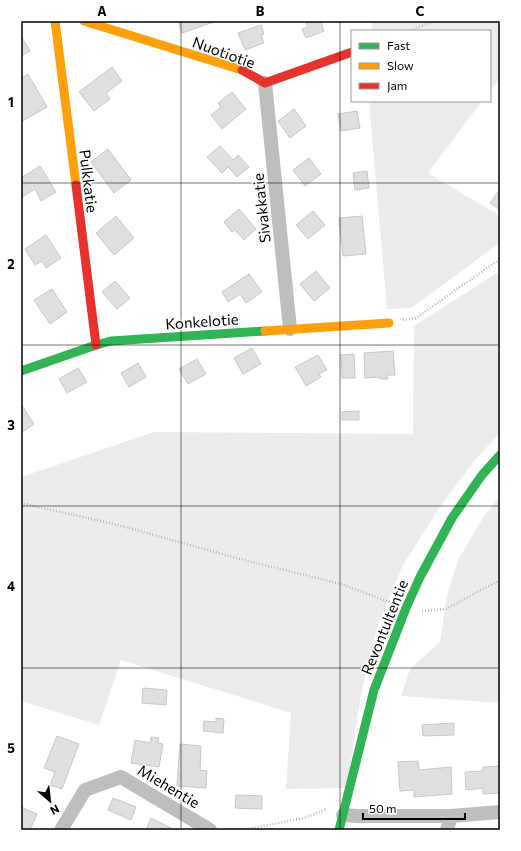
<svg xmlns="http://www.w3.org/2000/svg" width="521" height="851" font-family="Commissioner,sans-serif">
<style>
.green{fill:#ececec}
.building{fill:#dfdfdf;stroke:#c7c7c7}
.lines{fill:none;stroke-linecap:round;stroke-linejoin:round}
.path{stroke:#b9b9b9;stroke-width:2.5;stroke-dasharray:1 2;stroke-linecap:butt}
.street{stroke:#bebebe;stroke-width:14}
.fast{stroke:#30b455;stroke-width:9}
.slow{stroke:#ff9f0a;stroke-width:9}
.jam{stroke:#e5322d;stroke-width:9}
.grid{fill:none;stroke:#000;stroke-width:1;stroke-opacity:0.55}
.labels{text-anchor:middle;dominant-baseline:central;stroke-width:3;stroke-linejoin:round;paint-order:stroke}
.street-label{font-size:15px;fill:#000;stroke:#fff}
.neatline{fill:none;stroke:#000;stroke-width:1.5}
.grid-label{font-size:13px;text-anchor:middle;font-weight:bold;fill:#000}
</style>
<rect width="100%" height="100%" fill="#fff"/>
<path class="green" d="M371,21H500V78L490,91V31H373Z
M369,101H482L428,173L500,216V243L411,308L387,309Z
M500,271V433L474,461L439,508L403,565L377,628L361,693L347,788L286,789L291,713L121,660L99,725L21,701V477L154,432L413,434L414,326Z
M500,497V703L401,696L410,669L440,642L447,595L458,560L484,516Z"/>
<path class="building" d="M178,21H217L182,33Z
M305,21H323L321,22L324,31L306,38L302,29L308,27Z
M261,25L264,34L261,35L264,43L245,50L238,33Z
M21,36L30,51L21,56Z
M112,67L122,81L106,93L110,99L94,111L79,92Z
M28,74L47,107L21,122V78Z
M232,92L246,109L222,129L211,115L221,107L218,103Z
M294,109L306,126L290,138L278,121Z
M357,111L360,128L341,131L338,114Z
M220,146L233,160L238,155L249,167L237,177L228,167L222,173L207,157Z
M108,149L131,180L114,193L91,162Z
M309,158L321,174L305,186L293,170Z
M40,166L56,192L41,201L35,189L21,198V178Z
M367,171L369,188L355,190L353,173Z
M500,189V210L490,203Z
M239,209L256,229L244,240L235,230L232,232L224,222Z
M313,211L325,225L308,239L296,225Z
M116,216L134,238L114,255L96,233Z
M362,216L366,254L343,256L339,218Z
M46,235L61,258L46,268L42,261L35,265L25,249Z
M316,271L330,288L314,301L300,284Z
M249,274L262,292L246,303L240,294L228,302L222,292Z
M115,281L130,298L117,309L102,292Z
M52,289L67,312L50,324L34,300Z
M252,348L261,364L243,374L234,358Z
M393,351L395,375H387L388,379H380V377L365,378L364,353Z
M354,354L355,378H342L341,355Z
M318,355L327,370L319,374L321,377L306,386L295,367Z
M197,359L206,374L188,384L179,369Z
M138,363L146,377L129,387L121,373Z
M78,368L87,382L67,393L59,379Z
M21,404L34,424L21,433Z
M359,411V420H342V412Z
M143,688L167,690L166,705L142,703Z
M216,718L224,719L223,733L203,731L204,721L216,722Z
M454,723V735L423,736L422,725Z
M57,736L79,744L62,789L50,785L55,772L44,768Z
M151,737L159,738L158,743L163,744L159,767L131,763L135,740L150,743Z
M180,744L201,746L200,770L207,771L206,788L177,786Z
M418,761L419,770L451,767L452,794L414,797V790L400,791L398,762Z
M500,766V793L483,794V788L466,790L465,772L483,771V767Z
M236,795L262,796V809L235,808Z
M113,798L136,807L131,820L108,810Z
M21,807L37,814L30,830H21Z
M151,818L171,828L170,830H146Z"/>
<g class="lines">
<path class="path" d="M408,31L435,21
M403,320L416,318L500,259
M21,503L118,525L240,559L341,584L392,603
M422,611L446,609L500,580
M243,830L304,818L327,809"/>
<path class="street" d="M265,83L290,329
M343,815L357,816H451L500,812
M61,830L85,790L121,777L210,830
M447,830L451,816"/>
<path class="fast" d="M21,371L96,345L111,341L265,331
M339,830L374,690L406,608L420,577L452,518L482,475L500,455"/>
<path class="slow" d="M55,21L76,185
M84,21L242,70
M265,331L389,323"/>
<path class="jam" d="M242,70L265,83L352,52
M76,185L96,345"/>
</g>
<path class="grid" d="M181,21V830M340,21V830M21,183H500M21,345H500M21,506H500M21,668H500"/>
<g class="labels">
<g class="street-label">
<text transform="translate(224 52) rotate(20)">Nuotiotie</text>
<text transform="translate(89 181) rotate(83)">Pulkkatie</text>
<text transform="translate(261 208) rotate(-96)">Sivakkatie</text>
<text transform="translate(202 321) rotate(-4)">Konkelotie</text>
<text transform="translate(384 627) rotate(-68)">Revontultentie</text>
<text transform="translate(169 786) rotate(31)">Miehentie</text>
</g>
</g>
<rect width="521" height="851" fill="none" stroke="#ffffff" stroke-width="44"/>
<rect x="351" y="30" width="140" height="72" fill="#ffffff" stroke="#999999"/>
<rect x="359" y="43" width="20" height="6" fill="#30b455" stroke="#999999"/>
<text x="387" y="50" font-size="12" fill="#000000">Fast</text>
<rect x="359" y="63" width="20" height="6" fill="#ff9f0a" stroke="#999999"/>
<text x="387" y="70" font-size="12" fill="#000000">Slow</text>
<rect x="359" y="83" width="20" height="6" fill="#e5322d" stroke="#999999"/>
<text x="387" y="90" font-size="12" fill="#000000">Jam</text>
<g transform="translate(50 801) rotate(152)" stroke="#ffffff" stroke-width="3" paint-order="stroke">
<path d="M0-3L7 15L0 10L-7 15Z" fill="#000000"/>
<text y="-6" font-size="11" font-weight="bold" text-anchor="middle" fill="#000000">N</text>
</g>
<path d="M363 813v6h102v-6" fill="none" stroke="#000000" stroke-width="2"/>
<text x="369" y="813" font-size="12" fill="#000000" stroke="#ffffff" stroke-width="3" paint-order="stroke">50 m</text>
<rect x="22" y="22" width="477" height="807" class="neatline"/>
<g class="grid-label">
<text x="102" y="16">A</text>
<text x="260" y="16">B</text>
<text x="420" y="16">C</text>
<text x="11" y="107">1</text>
<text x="11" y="269">2</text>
<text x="11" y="430">3</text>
<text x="11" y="591">4</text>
<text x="11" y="753">5</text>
</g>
</svg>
